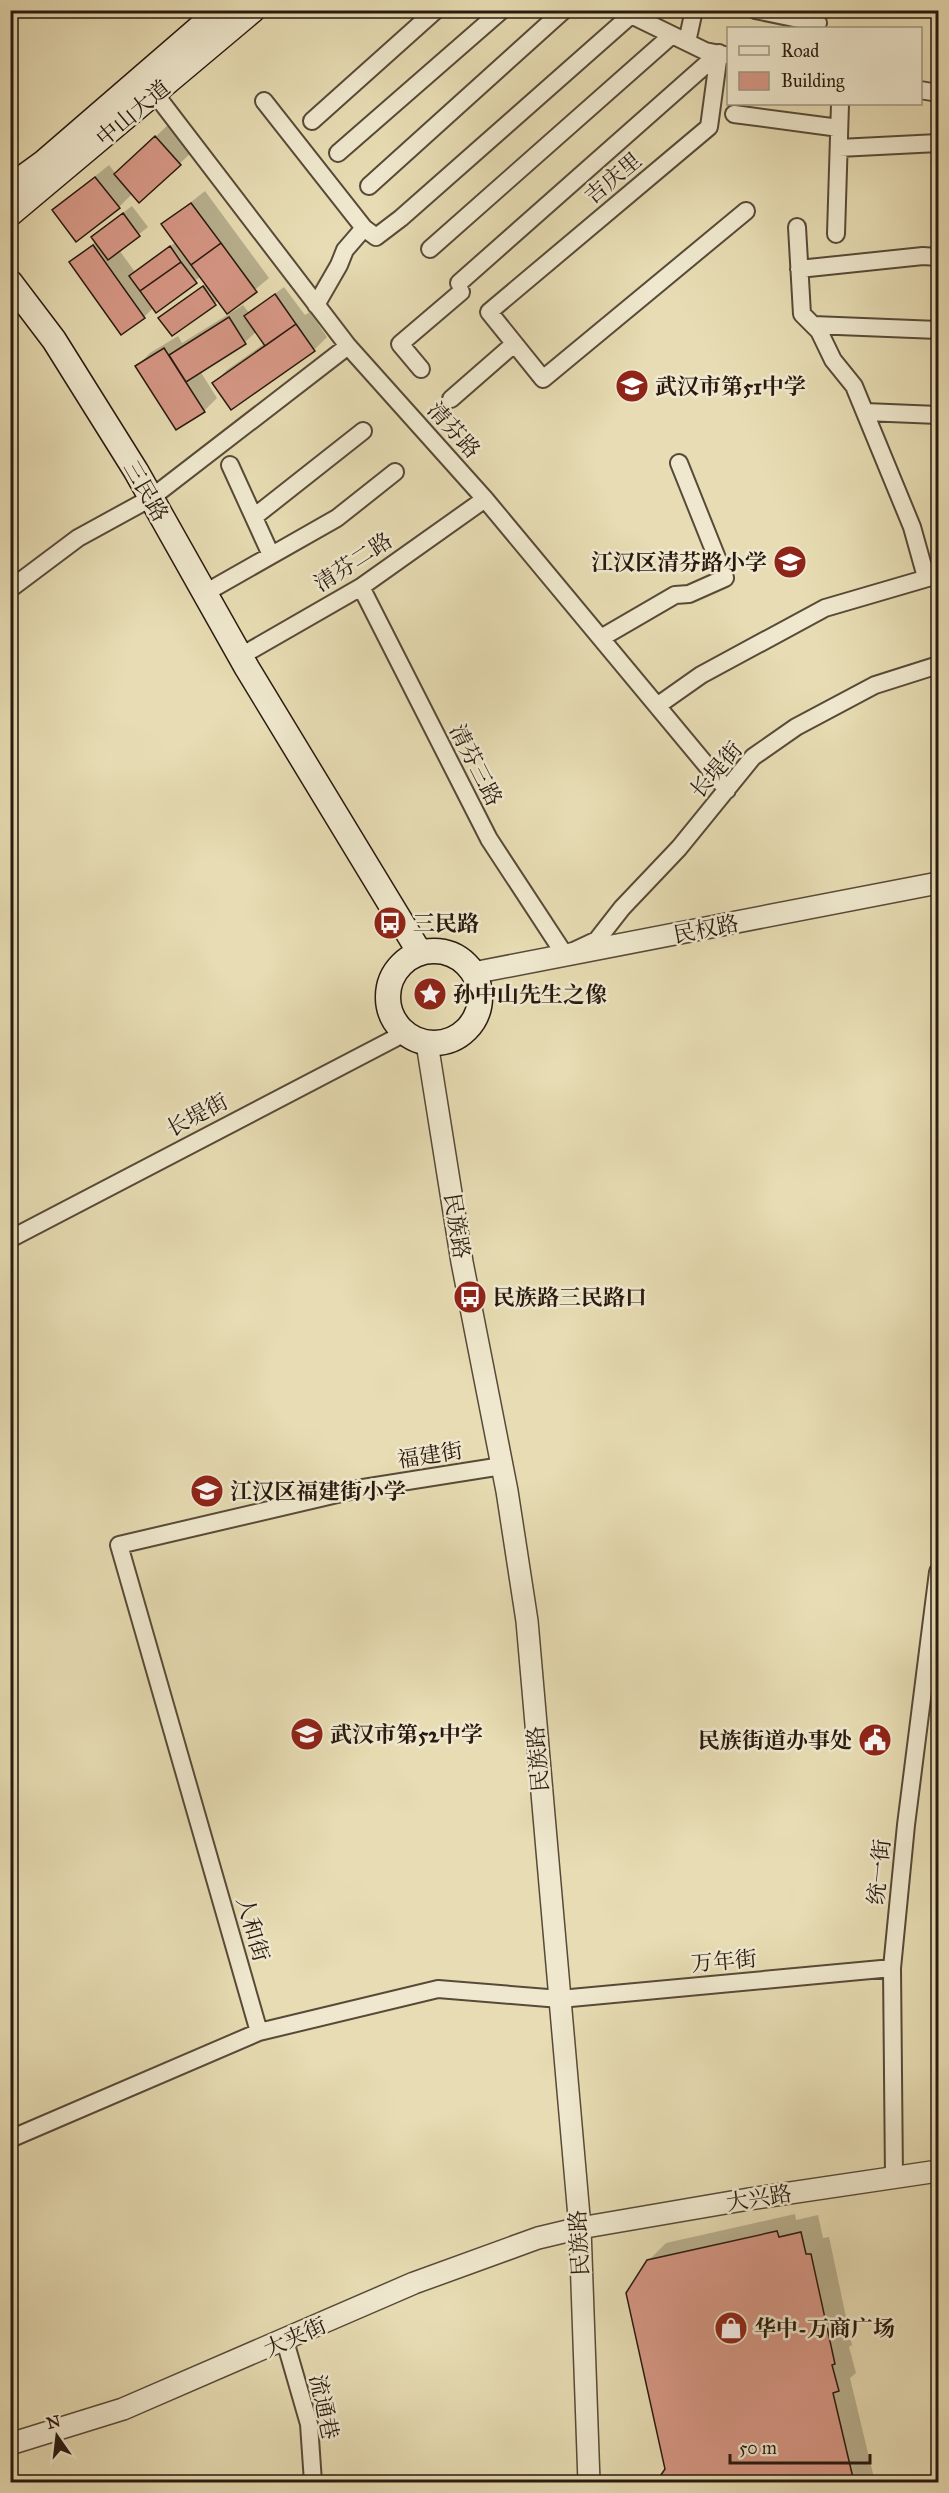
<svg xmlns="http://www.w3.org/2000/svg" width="949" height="2493" font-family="'IM FELL Great Primer','Noto Serif SC',serif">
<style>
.shadow{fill:#0003}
.building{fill:#d69785;stroke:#29190f;stroke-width:1.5}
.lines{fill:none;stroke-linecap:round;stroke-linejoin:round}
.minor-casing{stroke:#584a38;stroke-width:20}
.tertiary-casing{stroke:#584a38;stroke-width:24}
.secondary-casing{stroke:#29190f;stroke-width:27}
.minor{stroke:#efe8ce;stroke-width:16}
.tertiary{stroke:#efe8ce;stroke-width:21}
.secondary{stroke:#efe8ce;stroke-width:24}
.labels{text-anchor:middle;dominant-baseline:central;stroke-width:5;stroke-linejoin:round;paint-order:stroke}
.street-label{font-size:22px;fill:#29190f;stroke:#efe8ce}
.poi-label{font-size:22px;font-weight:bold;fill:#29190f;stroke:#efe8ce;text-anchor:start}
</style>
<rect width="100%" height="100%" fill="#e7dcb3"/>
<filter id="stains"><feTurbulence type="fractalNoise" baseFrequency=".00333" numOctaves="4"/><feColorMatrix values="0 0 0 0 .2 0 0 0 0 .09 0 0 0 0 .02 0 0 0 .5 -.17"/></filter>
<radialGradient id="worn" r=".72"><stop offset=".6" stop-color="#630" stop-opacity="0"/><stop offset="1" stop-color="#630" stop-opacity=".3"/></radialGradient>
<path class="shadow" d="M169,124L193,151L140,201L133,193L119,207L53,210L109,165L116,174Z
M205,191L269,278L229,311L230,313L243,305L249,313L284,287L305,315L310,312L327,337L314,350L231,408L214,383L227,370L265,343L256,332L245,342L200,371L217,398L204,411L137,366L150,353L178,336L182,343L229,314L219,300L172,334L160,318L206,283L202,276L154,307L144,317L71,263L96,241L93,238L101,229L132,206L148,227L119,250L135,272L176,242L163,224Z
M795,2214L796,2220L818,2215L823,2238L829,2237L852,2345L849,2347L856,2373L850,2378L875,2482H658L666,2469L648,2261L666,2243Z"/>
<path class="building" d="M155,136L181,165L139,203L114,174Z
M95,177L120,208L76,242L52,210Z
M191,203L221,243L191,265L161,224Z
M123,213L140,236L108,260L91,237Z
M221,243L257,292L227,314L191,265Z
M93,245L145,318L121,335L69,262Z
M170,246L181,262L140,291L129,276Z
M181,262L197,283L156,313L140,291Z
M203,286L216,305L172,336L158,318Z
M275,294L296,324L265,346L244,316Z
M229,317L246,344L186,382L169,355Z
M296,324L315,351L231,410L212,383Z
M164,348L205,412L176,430L135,366Z
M777,2231L779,2237L801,2232L806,2254H811L835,2364L832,2365L839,2391L833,2393L854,2482H656L665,2469L626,2293L647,2260Z"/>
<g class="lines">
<g class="minor-casing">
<path id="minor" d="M755,10L818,23
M623,11L705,51L725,55
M687,42L694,10
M719,53L709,127L489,312L543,379L746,211
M920,90L938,93
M156,95L348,346L485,499L727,790
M264,101L364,228
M734,114L839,128
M312,121L436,10
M839,148L938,143
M338,153L502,10
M369,186L564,10
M797,227L802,314L819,331L833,360L854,386L912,527L926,577
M836,234L840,104
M430,249L672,35
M799,269L923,256L938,257
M459,283L719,53
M316,305L339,265L345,250L364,228L376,237L401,218L631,15
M813,325L938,330
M421,369L400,344L461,292
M451,399L514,344
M865,412L938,415
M230,465L271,555
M254,517L363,431
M361,587L489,839L565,955L597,940L622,908L679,848L753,757L796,727L875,685L938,665
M10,589L78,538L151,498L348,346
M205,593L337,518L395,472
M601,638L675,595L689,594L725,578L679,463
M241,656L361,587L485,499
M657,706L701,675L825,608L938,575
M10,1239L405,1033
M502,1466L363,1488L119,1545L259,2032L438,1989L560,1999L892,1968
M10,2139L259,2032
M894,2178L892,1968L906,1825L938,1572
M285,2341L309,2424L313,2482"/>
</g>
<g class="tertiary-casing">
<path id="tertiary" d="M473,973L938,883
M427,1043L462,1262L507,1491L527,1621L580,2228L589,2482
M10,2444L123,2409L414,2283L538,2238L580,2228L749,2199L938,2171"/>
</g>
<g class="secondary-casing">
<path id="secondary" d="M10,187L43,163L220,10
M10,214L253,10
M10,282L54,340L136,471L247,668L420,953
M388 997a46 46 0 1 1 92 0a46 46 0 1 1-92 0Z"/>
</g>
<use href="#minor" class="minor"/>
<use href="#tertiary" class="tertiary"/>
<use href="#secondary" class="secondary"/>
</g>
<defs>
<g id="school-disc" transform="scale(1.725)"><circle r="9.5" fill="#8f2418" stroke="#efe8ce"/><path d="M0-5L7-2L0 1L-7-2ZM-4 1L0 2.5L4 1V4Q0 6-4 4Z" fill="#fff"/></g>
<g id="bus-disc" transform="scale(1.725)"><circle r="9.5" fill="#8f2418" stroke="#efe8ce"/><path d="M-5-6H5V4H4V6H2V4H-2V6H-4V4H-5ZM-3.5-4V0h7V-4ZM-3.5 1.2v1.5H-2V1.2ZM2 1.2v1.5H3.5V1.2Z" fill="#fff"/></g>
<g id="sight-disc" transform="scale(1.725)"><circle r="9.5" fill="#8f2418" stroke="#efe8ce"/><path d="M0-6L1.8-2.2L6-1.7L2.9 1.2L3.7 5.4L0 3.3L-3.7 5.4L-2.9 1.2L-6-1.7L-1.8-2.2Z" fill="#fff"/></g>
<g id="civic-disc" transform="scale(1.725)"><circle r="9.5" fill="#8f2418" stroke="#efe8ce"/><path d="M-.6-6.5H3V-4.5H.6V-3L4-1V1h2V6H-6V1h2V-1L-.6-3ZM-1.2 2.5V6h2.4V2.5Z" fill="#fff"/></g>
<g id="shop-disc" transform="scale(1.725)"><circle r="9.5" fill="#8f2418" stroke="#efe8ce"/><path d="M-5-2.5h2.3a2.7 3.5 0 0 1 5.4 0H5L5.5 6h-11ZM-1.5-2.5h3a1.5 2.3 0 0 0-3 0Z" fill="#fff"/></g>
</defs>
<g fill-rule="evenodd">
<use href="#school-disc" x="632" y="386"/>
<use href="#school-disc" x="790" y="562"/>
<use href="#bus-disc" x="390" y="923"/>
<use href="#sight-disc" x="430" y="994"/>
<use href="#bus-disc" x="470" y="1297"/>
<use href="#school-disc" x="207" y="1491"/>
<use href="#school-disc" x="307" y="1734"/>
<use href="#civic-disc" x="875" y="1740"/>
<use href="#shop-disc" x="731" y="2328"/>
</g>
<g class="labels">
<g class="street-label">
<text transform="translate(133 113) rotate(-40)">中山大道</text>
<text transform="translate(613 178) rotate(-40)">吉庆里</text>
<text transform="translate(454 430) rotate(48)">清芬路</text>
<text transform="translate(146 491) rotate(60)">三民路</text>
<text transform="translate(353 562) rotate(-33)">清芬二路</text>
<text transform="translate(476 765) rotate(63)">清芬三路</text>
<text transform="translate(716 770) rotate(-49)">长堤街</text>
<text transform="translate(706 929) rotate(-11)">民权路</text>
<text transform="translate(197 1115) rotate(-28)">长堤街</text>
<text transform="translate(457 1226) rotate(81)">民族路</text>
<text transform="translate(430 1455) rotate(-9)">福建街</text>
<text transform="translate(538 1759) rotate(-95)">民族路</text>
<text transform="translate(879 1872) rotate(-84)">统一街</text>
<text transform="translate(253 1929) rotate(74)">人和街</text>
<text transform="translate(724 1961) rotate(-5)">万年街</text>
<text transform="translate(759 2198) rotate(-9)">大兴路</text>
<text transform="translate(579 2243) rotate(-93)">民族路</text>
<text transform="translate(295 2337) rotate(-24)">大夹街</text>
<text transform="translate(324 2407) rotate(78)">流通巷</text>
</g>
<g class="poi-label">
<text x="655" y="386">武汉市第51中学</text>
<text x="767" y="562" text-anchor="end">江汉区清芬路小学</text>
<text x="413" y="923">三民路</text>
<text x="453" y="994">孙中山先生之像</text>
<text x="493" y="1297">民族路三民路口</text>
<text x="230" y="1491">江汉区福建街小学</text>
<text x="330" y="1734">武汉市第52中学</text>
<text x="852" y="1740" text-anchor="end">民族街道办事处</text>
<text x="754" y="2328">华中-万商广场</text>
</g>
</g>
<rect width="949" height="2493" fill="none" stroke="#e7dcb3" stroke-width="36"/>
<rect x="12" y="12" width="925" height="2469" fill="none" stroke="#29190f" stroke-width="3"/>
<rect x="18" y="18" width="913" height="2457" fill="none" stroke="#29190f" stroke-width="1.5"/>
<rect x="727" y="27" width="195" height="78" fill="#efe8ce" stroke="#a09582" stroke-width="1.5"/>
<rect x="739" y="46" width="30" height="9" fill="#efe8ce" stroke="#a09582" stroke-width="1.5"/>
<text x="781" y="57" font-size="18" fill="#29190f">Road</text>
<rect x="739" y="72" width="30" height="18" fill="#d69785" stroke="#a09582" stroke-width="1.5"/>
<text x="781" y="87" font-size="18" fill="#29190f">Building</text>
<g transform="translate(57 2436) rotate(346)" stroke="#efe8ce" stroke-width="4.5" paint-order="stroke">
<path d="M0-4.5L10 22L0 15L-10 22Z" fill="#29190f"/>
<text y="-9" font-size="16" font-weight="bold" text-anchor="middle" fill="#29190f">N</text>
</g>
<path d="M730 2454v9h140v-9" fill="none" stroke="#29190f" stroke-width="3"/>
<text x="739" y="2454" font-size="18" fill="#29190f" stroke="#efe8ce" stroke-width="4.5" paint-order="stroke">50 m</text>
<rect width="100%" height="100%" filter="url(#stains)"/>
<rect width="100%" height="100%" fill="url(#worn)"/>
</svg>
